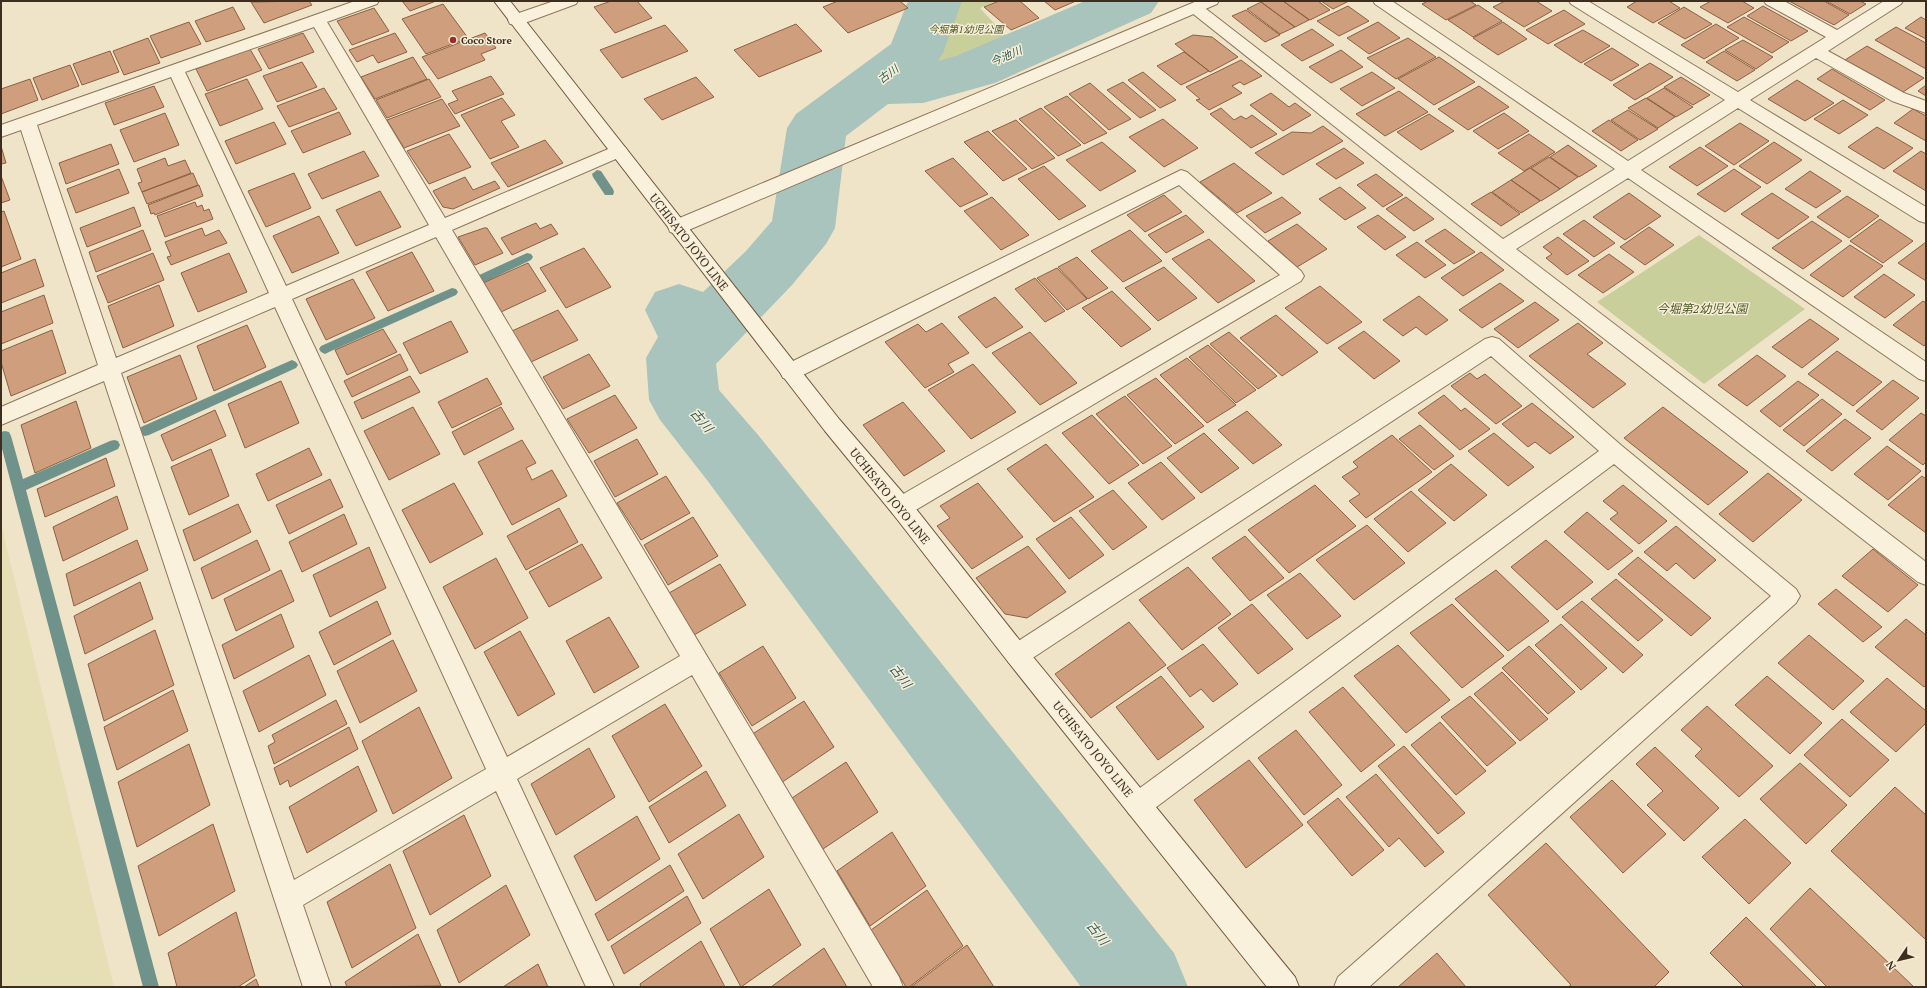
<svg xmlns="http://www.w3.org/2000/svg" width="1927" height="988" font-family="'PT Serif','Noto Sans JP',serif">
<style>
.farmland{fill:#e6deb5}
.green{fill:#c9cf9b}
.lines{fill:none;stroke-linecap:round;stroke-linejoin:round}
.stream{fill:#6f938a;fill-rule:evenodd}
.river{fill:#a9c4bc;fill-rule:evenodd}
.building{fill:#cf9f7d;stroke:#8d5f41}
.minor-casing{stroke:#8d765c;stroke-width:2}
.tertiary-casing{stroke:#8d765c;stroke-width:2}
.secondary-casing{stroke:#6f573f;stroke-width:2}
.minor{fill:#faf1dc;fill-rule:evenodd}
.tertiary{fill:#faf1dc;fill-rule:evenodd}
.secondary{fill:#faf1dc;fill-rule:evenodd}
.poi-dot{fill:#9e2a2b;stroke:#f7eed8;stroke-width:1.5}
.labels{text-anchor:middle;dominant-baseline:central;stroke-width:3;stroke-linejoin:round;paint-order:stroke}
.far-park-label{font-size:10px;font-style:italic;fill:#4d5a26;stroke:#f7eed8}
.far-poi-label{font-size:10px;font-weight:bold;fill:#3d2e20;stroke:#f7eed8;text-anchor:start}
.far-water-label{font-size:11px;font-style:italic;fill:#2f5d5a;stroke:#f7eed8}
.street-label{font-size:12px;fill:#3d2e20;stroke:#f7eed8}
.park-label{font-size:12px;font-style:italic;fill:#4d5a26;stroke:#f7eed8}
.water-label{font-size:13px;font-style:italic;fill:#2f5d5a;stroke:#f7eed8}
</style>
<rect width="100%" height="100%" fill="#f0e4c8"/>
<path class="farmland" d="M1,524L114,987H1Z"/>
<path class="green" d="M948,1H996L980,8L1006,36L951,63L938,61L937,46Z
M1699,235L1805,309L1704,384L1597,302Z"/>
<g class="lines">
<path class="stream" d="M597,170L601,171L613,189L614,192L613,195H605L593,177L592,174Z
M527,253L531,254L533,257L531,260L483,283H475L473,280L475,277Z
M452,288L456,289L458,292L456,295L329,352L325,354L321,352L319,349L321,346Z
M292,360L296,362L298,365L296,368L149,435L145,436L141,435L139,431L141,427Z
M5,431L9,432L11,436L23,479L110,441L114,440L118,441L120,445L118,449L26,490L159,987H143L1,445V432Z"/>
<path class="river" d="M908,1H962L943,53L938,61L956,56L1085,1H1159L1151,13L995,83L923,103L888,104L846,136L835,228L826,244L792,285L716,364L719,390L759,436L1174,953L1188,987H1081L707,480L660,420L649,400L646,358L658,337L645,310L655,292L679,284L703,292L746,251L772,221L787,128L796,114L891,44Z"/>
</g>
<path class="building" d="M309,1L312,5L264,23L251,2Z
M402,1H436L410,11Z
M611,1H637L652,18L615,33L594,7Z
M838,1H900L908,8L848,33L823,7Z
M999,1H1020L1039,18L1011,30L984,7Z
M1044,1H1076L1055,10Z
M1265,1H1283L1309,20L1295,27L1261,2Z
M1283,1H1318L1330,10L1310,20Z
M1321,1H1349L1333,9Z
M1428,1H1470L1476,5L1446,20L1422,4Z
M1505,1H1536L1552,11L1524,27L1493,7Z
M1637,1H1669L1680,8L1653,23L1627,7Z
M1711,1H1742L1754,8L1728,23L1700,7Z
M1789,1H1824L1849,15L1834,25Z
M1826,1H1860L1866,4L1850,14Z
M1261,2L1295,27L1280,34L1247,9Z
M443,4L468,38L426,54L402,19Z
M1478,5L1502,21L1473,37L1448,20Z
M1348,6L1369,21L1339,36L1317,21Z
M1763,6L1808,31L1791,41L1747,16Z
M233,7L245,29L206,42L195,21Z
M1684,7L1712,24L1685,39L1658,23Z
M374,8L389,31L352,45L337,21Z
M1246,10L1280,35L1265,42L1232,16Z
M1564,10L1585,24L1548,44L1526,30Z
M1744,17L1789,42L1772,53L1727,27Z
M1921,17L1926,20V39L1905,28Z
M189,22L201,44L161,58L150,36Z
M1378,22L1400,38L1369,54L1347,38Z
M1503,22L1527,39L1498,55L1473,38Z
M796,24L822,51L759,77L734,50Z
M1716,24L1739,38L1704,59L1681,45Z
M665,25L688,51L622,78L600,50Z
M1896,27L1926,43V69L1875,40Z
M1312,29L1334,45L1302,61L1281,45Z
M1583,30L1610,46L1581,63L1554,45Z
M303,33L314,52L269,69L258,49Z
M395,33L407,52L378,63L373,55L357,62L349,50Z
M485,33L496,48L481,54L485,60L438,79L422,57Z
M1193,35L1212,37L1238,57L1210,72L1175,44Z
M148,38L160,63L124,75L113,51Z
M1408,38L1436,57L1396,79L1367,58Z
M1743,40L1773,57L1756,69L1725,50Z
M1867,46L1924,78L1903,92L1845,60Z
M1612,48L1639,65L1611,81L1584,64Z
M250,49L262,70L207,91L196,69Z
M1341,50L1363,67L1331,83L1309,67Z
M110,51L119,72L82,85L73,64Z
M1724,51L1755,70L1737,81L1706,62Z
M1184,52L1209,71L1181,85L1157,66Z
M413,57L427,79L375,99L361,77Z
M1439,57L1475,82L1434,105L1398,79Z
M1241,60L1262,76L1244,85L1240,82L1232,86L1242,93L1209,110L1196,100L1200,99L1186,87Z
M302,62L317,87L277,102L263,76Z
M1650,63L1673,77L1635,100L1613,85Z
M70,65L79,86L42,100L33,78Z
M1832,69L1885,100L1870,110L1817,79Z
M1143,72L1176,100L1160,108L1128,80Z
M1372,72L1395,88L1362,106L1340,89Z
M491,76L504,94L455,114L448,104L458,100L452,91Z
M696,77L714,97L662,120L644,99Z
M1681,77L1710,95L1693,105L1664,87Z
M30,79L38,100L1,114V89Z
M247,79L263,109L220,126L205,94Z
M429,79L441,97L387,118L376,100Z
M1797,80L1834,103L1805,121L1768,99Z
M1123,82L1156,110L1140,118L1107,90Z
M1090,83L1131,119L1109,130L1069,94Z
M1926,85V96L1918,91Z
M154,86L164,107L114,125L105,103Z
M1479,86L1509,107L1468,130L1438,109Z
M324,88L337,109L289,127L277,106Z
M1664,88L1693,107L1676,117L1647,98Z
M1399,91L1428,112L1385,136L1356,114Z
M1271,93L1289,107L1295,103L1311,115L1283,131L1250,105Z
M1067,96L1107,133L1084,144L1044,107Z
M502,98L515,115L501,121L519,147L490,159L461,115Z
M1646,98L1675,117L1658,128L1628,108Z
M442,99L460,126L404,148L387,120Z
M1843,100L1868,115L1839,134L1814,119Z
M1041,108L1081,145L1058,156L1019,119Z
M1221,108L1234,120L1241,116L1246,119L1252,115L1277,134L1251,148L1210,114Z
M1913,109L1926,116V141L1894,123Z
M1628,110L1658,129L1640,140L1611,120Z
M339,112L351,134L303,153L291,131Z
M165,113L179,145L134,162L120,130Z
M1504,113L1529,131L1498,149L1473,131Z
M1429,114L1454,131L1421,150L1397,132Z
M1163,119L1198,148L1164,167L1129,137Z
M1016,120L1055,158L1032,169L992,131Z
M1609,120L1638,140L1621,151L1592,131Z
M274,122L286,144L236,164L225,141Z
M1740,123L1769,141L1734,165L1705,146Z
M1323,126L1343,141L1283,175L1255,153L1292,132L1311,133Z
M1877,127L1913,148L1884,169L1848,147Z
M988,131L1027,169L1003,181L964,142Z
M449,134L471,167L429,184L407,151Z
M1529,134L1555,152L1524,171L1498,153Z
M545,140L563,163L508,187L491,163Z
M1102,142L1136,171L1100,191L1066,160Z
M1774,142L1802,160L1767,184L1739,166Z
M111,144L119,164L66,184L59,163Z
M1568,145L1597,166L1579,177L1550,157Z
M1,146L6,163L1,164Z
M1700,147L1728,166L1697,186L1669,167Z
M1344,148L1364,163L1336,179L1316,164Z
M364,151L379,176L322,199L308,174Z
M1921,151L1926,154V191L1893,171Z
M1549,157L1578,177L1560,189L1531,168Z
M165,158L168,166L185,160L191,173L142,192L138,183L142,182L137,169Z
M953,158L988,194L960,207L925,171Z
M1234,163L1272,193L1237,213L1200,182Z
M1044,166L1086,206L1059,220L1018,179Z
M1530,168L1560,189L1541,201L1511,180Z
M119,169L129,193L76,213L67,189Z
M1734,169L1761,187L1725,212L1697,194Z
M1810,171L1841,191L1816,208L1785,189Z
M193,173L198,185L147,204L142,192Z
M294,173L311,208L266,227L248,191Z
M1376,174L1403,195L1383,207L1357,185Z
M1,176L10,200L1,203Z
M465,177L473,190L495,181L500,188L453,209L443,207L433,191Z
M1511,180L1540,201L1521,213L1492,192Z
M199,185L203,196L155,215L154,213L151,214L148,205Z
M1340,187L1366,208L1345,220L1319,199Z
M380,191L401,227L356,246L336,210Z
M1491,192L1520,214L1501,226L1471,204Z
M1629,193L1661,216L1625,240L1593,217Z
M1772,193L1809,217L1778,239L1741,214Z
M1164,195L1182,212L1145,232L1127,215Z
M1847,196L1879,216L1849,238L1817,217Z
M992,197L1029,235L1001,250L964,211Z
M1282,197L1301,213L1265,233L1246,216Z
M1406,197L1434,219L1414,231L1386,209Z
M195,202L197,207L202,205L204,211L209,209L213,219L165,237L157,216Z
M134,207L141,226L87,247L80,228Z
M4,211L21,259L1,267V212Z
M1186,215L1204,232L1166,253L1148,235Z
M1378,215L1406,237L1385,250L1357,227Z
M319,216L339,253L292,273L273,236Z
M1880,219L1913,241L1883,263L1850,241Z
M1584,220L1615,243L1594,257L1563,234Z
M1812,221L1842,241L1803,269L1772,248Z
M536,223L540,229L551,224L558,234L512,255L501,238Z
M1297,224L1327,249L1297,267L1268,241Z
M1649,227L1674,245L1645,265L1620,247Z
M202,228L205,236L219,230L227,243L171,265L167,257L171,256L165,242Z
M484,228H487L503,253L475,265L458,237Z
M1445,229L1475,252L1454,264L1425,241Z
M143,230L151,250L96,272L89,252Z
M1130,230L1162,261L1123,282L1091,251Z
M1558,237L1589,261L1567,275L1546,258L1552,254L1543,247Z
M1209,239L1255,281L1218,303L1172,259Z
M1417,242L1446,265L1425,278L1396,255Z
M1926,242V281L1898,263Z
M1850,245L1883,266L1843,297L1810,275Z
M584,248L611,287L566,308L540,268Z
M412,252L434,291L388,311L366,272Z
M1481,252L1504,270L1463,296L1441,278Z
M153,253L164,280L108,303L97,276Z
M229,253L247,292L198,312L181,273Z
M1609,254L1634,272L1603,293L1578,275Z
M1077,257L1108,288L1088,299L1058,267Z
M35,259L44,286L1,303V273Z
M528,263L546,291L501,312L483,283Z
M1164,267L1197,298L1158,321L1125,288Z
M1057,268L1087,299L1067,310L1037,278Z
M1884,274L1915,295L1885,318L1854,297Z
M1035,278L1065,311L1045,322L1015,289Z
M353,279L375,318L326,340L306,299Z
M1500,283L1524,301L1482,328L1459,310Z
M159,285L174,326L123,348L108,306Z
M1320,286L1362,322L1327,344L1285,308Z
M1112,291L1151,329L1121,347L1082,308Z
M44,295L53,323L1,344V312Z
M1419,296L1448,320L1426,335L1416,327L1403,336L1383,320Z
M995,297L1023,327L986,348L958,317Z
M1923,301L1926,303V344L1924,346L1893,325Z
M1535,302L1559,320L1518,348L1494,329Z
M558,310L578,340L531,362L512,331Z
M1276,315L1318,352L1282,376L1240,338Z
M1810,319L1839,339L1802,368L1772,347Z
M451,321L468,352L420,374L403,343Z
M942,323L969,353L948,364L954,372L925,388L885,342L918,324L926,332Z
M1578,323L1603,343L1587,354L1626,384L1593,408L1529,356Z
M247,325L266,367L214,391L197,346Z
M383,329L397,352L347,375L335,350Z
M52,330L66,373L11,396L1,362V351Z
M1364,331L1400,361L1374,379L1338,348Z
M1030,332L1077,383L1040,405L992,353Z
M1229,332L1277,376L1258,389L1210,344Z
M1208,345L1256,390L1236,403L1189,357Z
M1837,351L1882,382L1853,406L1808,374Z
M400,354L408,370L352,397L344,381Z
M589,354L610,386L563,409L543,377Z
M180,355L197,399L144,423L127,377Z
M1757,355L1786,376L1747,406L1718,385Z
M1187,358L1236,405L1207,423L1160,375Z
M973,364L1016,412L971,439L928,390Z
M1470,373L1477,379L1485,374L1522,406L1496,424L1451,386Z
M410,376L420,392L362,419L354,402Z
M487,378L502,404L452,428L438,402Z
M1156,378L1204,426L1175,444L1127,395Z
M1893,380L1919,398L1882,430L1856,411Z
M281,381L299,423L245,448L228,404Z
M1798,381L1819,395L1780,427L1760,411Z
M615,395L637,428L589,453L567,419Z
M1444,395L1461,411L1465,408L1490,429L1460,450L1418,413Z
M1125,396L1172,446L1143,464L1096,414Z
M1822,399L1842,414L1804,446L1783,430Z
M76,401L91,448L35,473L21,425Z
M903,402L945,451L904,476L863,425Z
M1532,403L1574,437L1550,454L1535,442L1528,447L1502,424Z
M413,407L440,454L389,480L364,431Z
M501,407L514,429L464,455L452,432Z
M1663,407L1748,472L1708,505L1624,438Z
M215,410L226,436L172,461L161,435Z
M1247,411L1282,445L1253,464L1218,430Z
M1921,413L1926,416V462L1923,465L1889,440Z
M1092,415L1139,465L1109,484L1062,433Z
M1845,419L1871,438L1832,471L1806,451Z
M1420,425L1454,456L1434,470L1399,439Z
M1204,433L1239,468L1201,493L1167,458Z
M1494,433L1534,467L1508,486L1468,451Z
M1392,435L1432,472L1366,518L1349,501L1360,494L1342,477L1358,467L1353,462Z
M637,439L658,474L615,497L594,461Z
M522,440L536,463L526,468L532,480L552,470L567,496L512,525L478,462Z
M1046,444L1094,497L1054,522L1007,469Z
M1887,446L1921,471L1888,500L1854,474Z
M309,448L322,475L268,501L256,474Z
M211,449L229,496L189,515L171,467Z
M106,458L115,486L45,517L37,489Z
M1161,462L1195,498L1162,520L1128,483Z
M1451,464L1487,495L1454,521L1418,490Z
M1768,473L1802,500L1753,542L1719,514Z
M666,476L690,513L641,540L617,503Z
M1922,476L1926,479V533L1888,505Z
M330,479L343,507L289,534L276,505Z
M454,483L483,534L430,563L402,510Z
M978,483L1023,537L972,569L937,526L950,518L940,506Z
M1315,485L1356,526L1289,573L1248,530Z
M1623,485L1667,521L1639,544L1610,519L1618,513L1603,501Z
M1113,490L1147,527L1113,550L1079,511Z
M1411,491L1446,523L1408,552L1374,519Z
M117,496L128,529L63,561L53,527Z
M238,504L251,532L194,561L183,530Z
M559,508L578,542L526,570L507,536Z
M1587,512L1633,551L1608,570L1564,532Z
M344,514L357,544L302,572L289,542Z
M693,517L718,556L668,585L644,545Z
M1071,517L1104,555L1069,579L1036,539Z
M1367,525L1405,563L1354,600L1316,560Z
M1676,526L1716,560L1694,579L1676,563L1667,571L1644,552Z
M1245,536L1284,578L1250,601L1212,558Z
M137,540L148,570L74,606L66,574Z
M257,540L270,570L212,599L201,568Z
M1546,540L1593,582L1557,610L1511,567Z
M582,544L602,578L549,607L529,572Z
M1028,546L1066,592L1027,618L1005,614L976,578Z
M369,547L386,588L330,617L313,575Z
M1873,549L1918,585L1888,612L1842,576Z
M1638,557L1711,618L1691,636L1618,574Z
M496,558L528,618L475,649L443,587Z
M720,564L746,605L694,635L669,593Z
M1188,567L1231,614L1182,650L1139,600Z
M281,570L294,601L236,631L224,599Z
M1496,570L1549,621L1508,651L1455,599Z
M1300,573L1341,616L1307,639L1267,595Z
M1616,579L1663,620L1638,641L1591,599Z
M140,582L153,619L85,654L74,616Z
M1836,589L1882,627L1863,642L1818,604Z
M377,601L391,634L334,665L319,632Z
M1582,601L1643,655L1623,673L1562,617Z
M1252,604L1293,649L1258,674L1218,628Z
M1452,604L1504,656L1462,688L1410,633Z
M281,614L294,647L234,679L222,645Z
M609,617L639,667L594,693L566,641Z
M1906,619L1926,635V685L1924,687L1875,647Z
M1129,622L1166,665L1091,718L1055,674Z
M1561,624L1607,668L1581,690L1535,645Z
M155,630L174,685L104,721L88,664Z
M520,631L555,694L518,716L484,652Z
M1809,635L1864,681L1833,710L1778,663Z
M393,640L417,691L360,723L337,671Z
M1203,644L1238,684L1213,702L1201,689L1190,697L1167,668Z
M1398,645L1450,700L1406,733L1354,676Z
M763,646L796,698L752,726L719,673Z
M1529,646L1575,692L1548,714L1502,668Z
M309,655L326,695L259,732L243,691Z
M1502,672L1548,719L1520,741L1474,694Z
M1161,676L1204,727L1158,760L1116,707Z
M1767,676L1822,723L1790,754L1735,705Z
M1887,678L1926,711V723L1896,752L1850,712Z
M1343,687L1395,745L1361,772L1309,712Z
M173,690L188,731L117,770L104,727Z
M1470,696L1516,743L1487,766L1441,717Z
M336,700L347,724L274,764L268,746L275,742L272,735Z
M804,701L834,747L781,783L751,735Z
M665,704L702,766L649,802L612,736Z
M1707,706L1773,766L1739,797L1695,756L1702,749L1681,730Z
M419,707L452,778L393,814L362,741Z
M1842,719L1889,760L1850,797L1804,755Z
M1440,722L1486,771L1456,795L1411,745Z
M349,727L358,749L290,787L288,780L280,785L274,768Z
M1296,730L1342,785L1304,815L1258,758Z
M189,744L210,805L137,847L118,782Z
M1404,746L1465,813L1438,834L1378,766Z
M1655,747L1719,808L1684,841L1647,805L1663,791L1636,764Z
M589,748L615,797L556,835L531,784Z
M1249,760L1303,825L1246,868L1194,800Z
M846,762L878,812L823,849L792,798Z
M1800,763L1847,805L1806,844L1760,799Z
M358,766L377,811L307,853L289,807Z
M706,771L726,806L669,843L649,807Z
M1376,774L1444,852L1425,867L1399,838L1389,847L1346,797Z
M1612,780L1666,834L1623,873L1570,817Z
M1895,787L1926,815V940L1831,851Z
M1338,798L1384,850L1352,876L1307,822Z
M739,814L764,857L703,899L678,854Z
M464,815L491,876L430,915L403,851Z
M637,816L660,859L596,901L574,856Z
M1745,819L1791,863L1749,904L1702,857Z
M213,824L235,891L159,936L138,866Z
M892,832L926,886L870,926L837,871Z
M1546,843L1669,972L1654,987H1568L1571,985L1488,895Z
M390,864L416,928L352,968L327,902Z
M670,865L684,891L608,941L595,914Z
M506,885L530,935L459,983L437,930Z
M1810,888L1914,987H1827L1770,929Z
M769,889L801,945L741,987L710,929Z
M927,890L963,946L909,987H906L871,930Z
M687,896L701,923L624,974L611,946Z
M236,912L255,976L238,987H177L168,953Z
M1746,917L1817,987H1744L1710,953Z
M418,934L441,986L347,987L345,982Z
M701,941L725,987H641L640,984Z
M967,945L994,987H911Z
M824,948L847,987H771Z
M1437,953L1466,987H1398Z
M538,964L548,987H503Z
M256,979L259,987H244Z"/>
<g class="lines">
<g class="minor-casing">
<path id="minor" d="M355,1H379L377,4L327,22L445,218L613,147L619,145L625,147L628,151L625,155L452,230L899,977L903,987H873L692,675L517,779L614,987H586L496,791L303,905L331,987H303L104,381L1,425V407L98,365L21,130L1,137V125ZM314,27L429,225L286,286L185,72ZM171,77L269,293L116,358L37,125ZM436,237L680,656L507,757L292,299ZM275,307L486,769L294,880L121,373Z
M554,1H578L576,4L522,24L516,25L510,24L508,20L510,16Z
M1373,1H1392L1628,161L1725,100L1571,4L1569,1H1588L1738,92L1826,37L1766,4L1764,1H1784L1837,30L1884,1H1903L1901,4L1828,51L1904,93L1926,101V113L1892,101L1816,58L1750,100L1926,207V223L1919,221L1738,108L1641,170L1926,362V381L1919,379L1628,178L1516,249L1926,562V585L1918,582L1495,254L1187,9L1189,5L1195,4L1201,5L1503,239L1615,169L1375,4Z
M1181,170L1187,172L1301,271L1304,276L1301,281L909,514L901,517L893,514L890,507L893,500L1280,275L1179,185L797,378L790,380L783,378L780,372L783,366Z
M1492,337L1499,339L1622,446L1796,589L1800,596L1796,603L1369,987H1334L1338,977L1771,596L1614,464L1147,814L1138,818L1129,814L1125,805L1129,796L1599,451L1491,356L1025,663L1017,666L1009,663L1005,655L1009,647L1485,339Z"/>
</g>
<g class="tertiary-casing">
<path id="tertiary" d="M1197,1H1219L1217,4L684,232L677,234L670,232L668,227L670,222Z"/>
</g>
<g class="secondary-casing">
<path id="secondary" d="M494,1H510L839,419L909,500L1025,647L1295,977L1299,987H1267L1009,663L893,514L825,431Z"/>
</g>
<use href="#minor" class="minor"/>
<use href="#tertiary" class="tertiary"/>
<use href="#secondary" class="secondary"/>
</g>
<circle class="poi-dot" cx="453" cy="40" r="4"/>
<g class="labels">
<g class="far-park-label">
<text x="966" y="29">今堀第1幼児公園</text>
</g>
<g class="far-poi-label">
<text x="461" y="40">Coco Store</text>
</g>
<g class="far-water-label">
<text transform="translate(1006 56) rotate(-24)">今池川</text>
<text transform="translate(888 74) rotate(-37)">古川</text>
</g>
<g class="street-label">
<text transform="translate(689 242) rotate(52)">UCHISATO JOYO LINE</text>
<text transform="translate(890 496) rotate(51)">UCHISATO JOYO LINE</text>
<text transform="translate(1093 749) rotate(51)">UCHISATO JOYO LINE</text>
</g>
<g class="park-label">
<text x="1702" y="308">今堀第2幼児公園</text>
</g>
<g class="water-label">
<text transform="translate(702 420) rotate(50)">古川</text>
<text transform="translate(901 676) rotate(52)">古川</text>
<text transform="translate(1098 933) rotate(52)">古川</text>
</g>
</g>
<rect width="1927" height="988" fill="none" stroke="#3d2e20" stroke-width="4"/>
<g transform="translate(1899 960) rotate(235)" stroke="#f7eed8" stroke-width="3" paint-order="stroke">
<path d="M0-3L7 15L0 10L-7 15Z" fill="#3d2e20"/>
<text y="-6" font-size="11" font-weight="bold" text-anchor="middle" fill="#3d2e20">N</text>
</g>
</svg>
